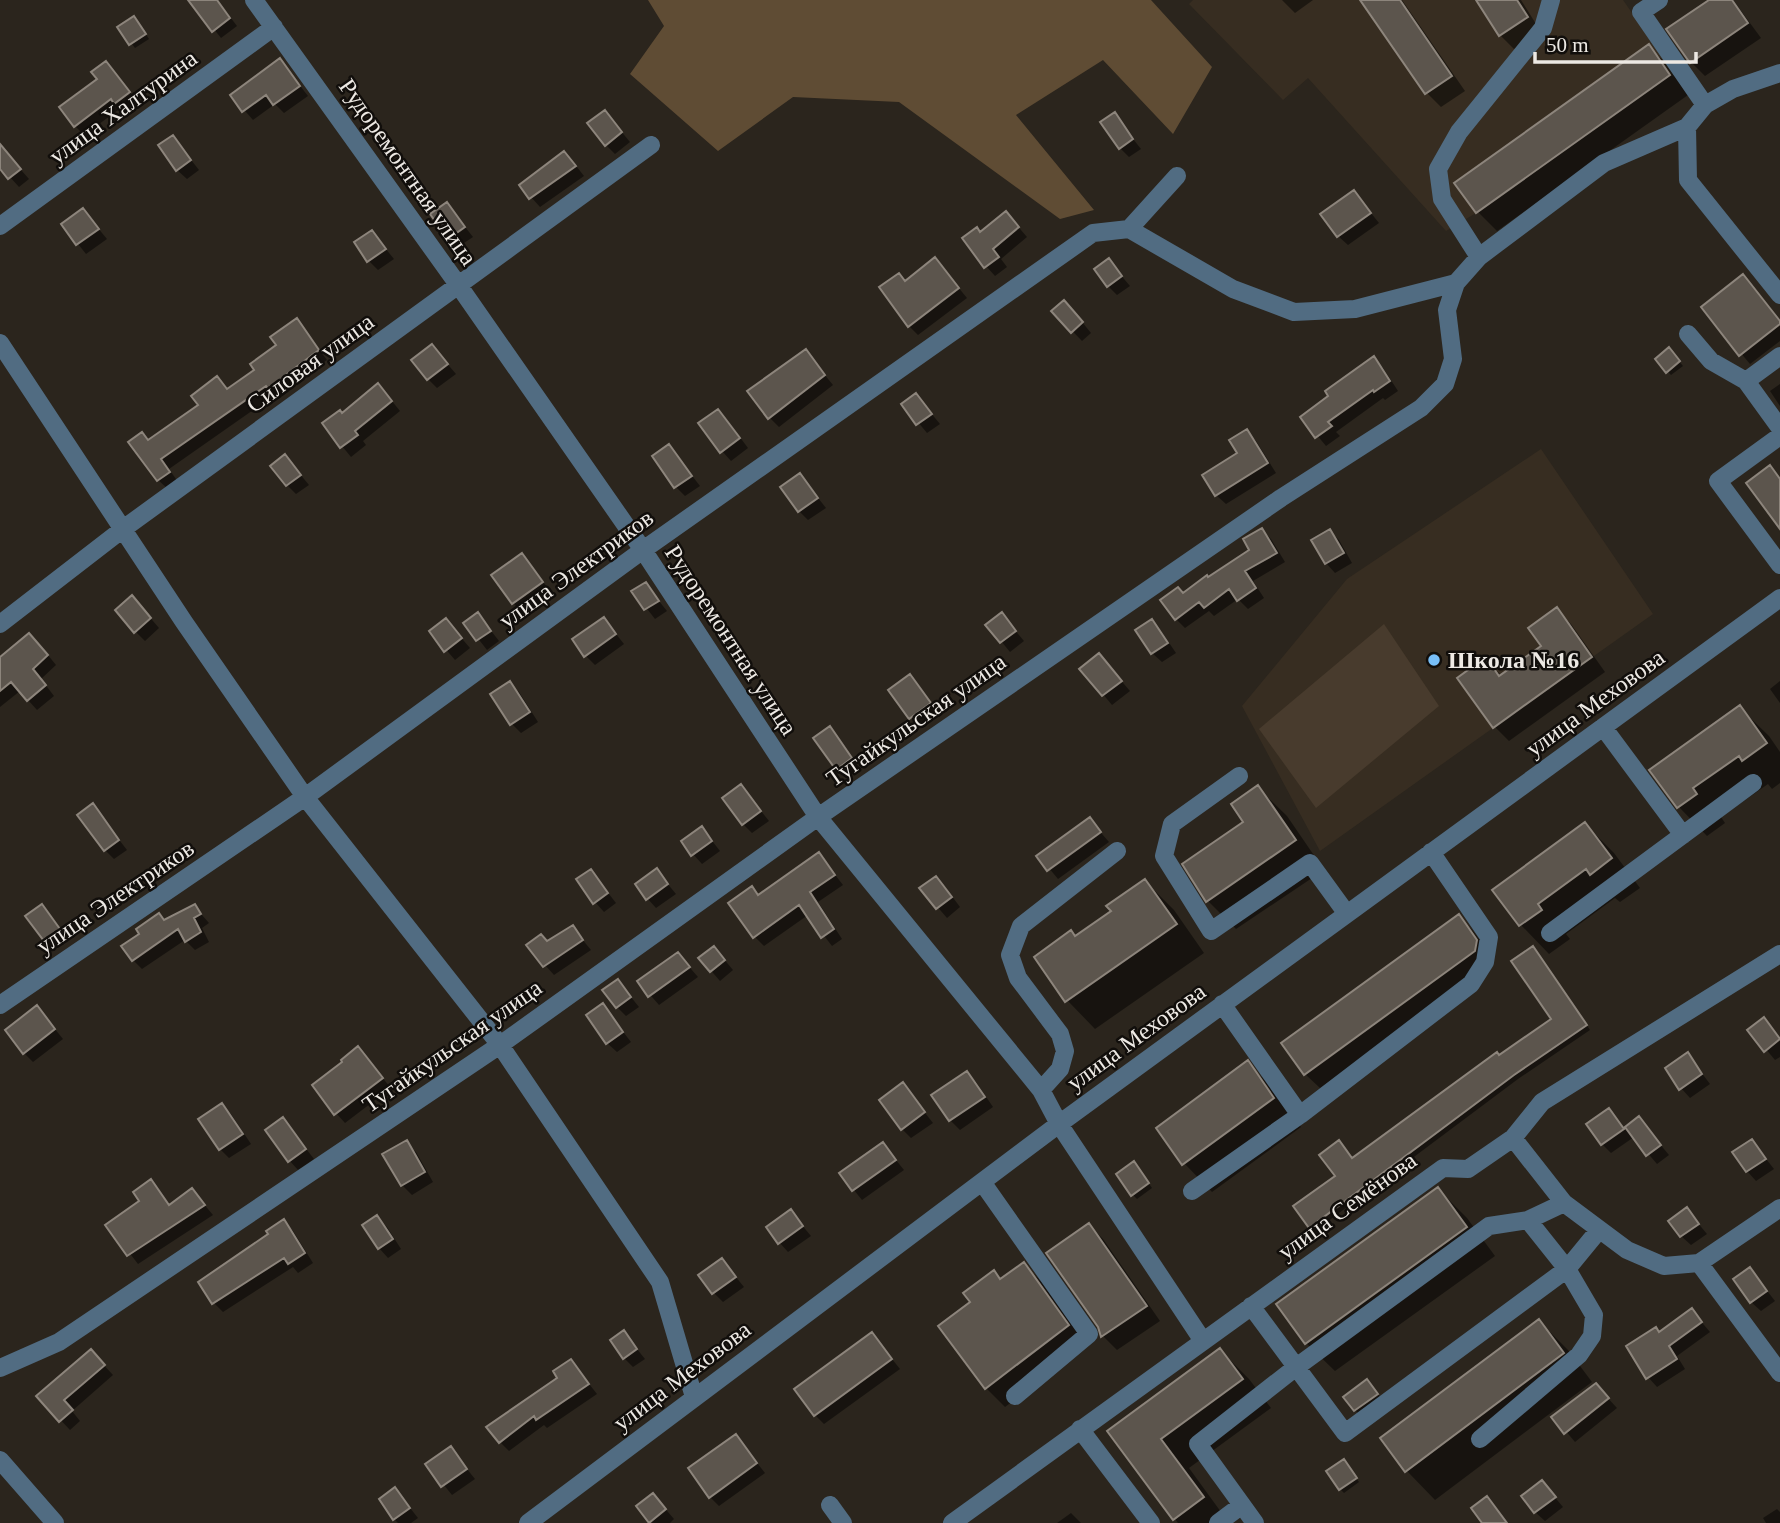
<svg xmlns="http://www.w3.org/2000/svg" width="1780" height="1523" font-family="Georgia,serif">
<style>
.built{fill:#372d21}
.green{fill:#483b2d}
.forest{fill:#5f4c34}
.shadow{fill:#0007}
.building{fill:#5c554d;stroke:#8d857c;stroke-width:2}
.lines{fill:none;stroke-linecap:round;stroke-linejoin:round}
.minor{stroke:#516c82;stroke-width:18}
.poi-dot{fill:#78bff8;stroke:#110e0b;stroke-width:2.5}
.labels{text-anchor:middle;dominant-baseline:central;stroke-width:5;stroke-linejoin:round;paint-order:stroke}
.street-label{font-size:24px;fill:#ede9e4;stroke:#110e0b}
.poi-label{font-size:24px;font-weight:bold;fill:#ede9e4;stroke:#110e0b;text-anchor:start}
</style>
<rect width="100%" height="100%" fill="#2b251d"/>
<path class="built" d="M1193,0H1623L1674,73L1476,213L1446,231L1308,78L1283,100L1189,4Z
M1541,449L1653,614L1320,851L1242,706L1347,579Z"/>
<path class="green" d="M1384,624L1439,706L1316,808L1259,729Z"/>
<path class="forest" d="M648,0H1151L1212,67L1173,134L1103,60L1016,115L1094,210L1060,219L899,102L793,97L718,151L630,74L664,26Z"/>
<path class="shadow" d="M191,0H217L237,26L221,38Z
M1282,0H1313L1295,13Z
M1363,0H1402L1465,91L1441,107L1427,93Z
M1478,0H1521L1541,32L1514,49L1500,35Z
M1712,0H1733L1761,38L1705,76L1691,62Z
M138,22L149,39L135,48L120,28Z
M1649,47L1669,66L1688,95L1497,231L1477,211Z
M280,60L308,96L284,113L275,104L253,120L232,96Z
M106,63L138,102L125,112L121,108L84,135L75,126Z
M605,112L630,142L615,154L606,145Z
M1114,115L1141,149L1129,157L1120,148Z
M173,137L199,170L187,179L177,170Z
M0,146L29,179L19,187L0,166Z
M573,162L584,176L540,207L531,197Z
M1354,192L1379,223L1348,245L1338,236Z
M447,204L473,237L458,247L449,238Z
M83,210L107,239L86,254L63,225Z
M1015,223L1027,237L1001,259L1007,267L995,276L986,266L981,234Z
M372,232L394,259L378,270L369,261Z
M935,259L967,298L918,335L909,326L906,282Z
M1108,260L1130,286L1117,295L1108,286Z
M1743,276L1780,321V341L1750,364L1703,308Z
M1053,311H1073L1091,333L1082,341Z
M297,321L327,360L294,384L296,386L280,398L276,394L169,469L178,482L168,489L158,480L149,441L200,406L217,378L228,390L257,370Z
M432,346L456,374L437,388L428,379Z
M806,352L833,385L779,427L770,418Z
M1673,354L1683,366L1671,375L1667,371Z
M1374,358L1383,368L1398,391L1385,400L1383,398L1336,432L1340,436L1326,446L1302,417L1331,396Z
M1780,384V406L1770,391Z
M387,395L400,411L363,441L366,445L351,457L324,424Z
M916,395L940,424L927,433L903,404Z
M727,420L748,448L731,461L722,451Z
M1247,431L1256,441L1276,473L1226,504L1216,495L1239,453Z
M669,446L700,486L685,496L676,487Z
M285,456L309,485L296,494L287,485Z
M800,475L826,508L808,520L799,511Z
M1262,530L1271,539L1285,562L1253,581L1264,598L1248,609L1238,599L1214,616L1209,611L1185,628L1176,619L1184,595L1252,550Z
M1330,531L1339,540L1352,563L1335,573L1326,563Z
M522,555L551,592L522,612L513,603Z
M645,584L667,611L655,619L634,592Z
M141,607L159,628L145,641L135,631Z
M1557,610L1571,624L1605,672L1509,741L1495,727L1460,678L1486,660L1502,676L1543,646Z
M478,614L499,641L487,650L466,623Z
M1002,615L1024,641L1010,652L988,625Z
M604,619L624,644L595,665L586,656Z
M446,620L470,648L455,660L431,632Z
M1152,622L1161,631L1176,653L1162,662L1152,653Z
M39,644L56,665L41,679L54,696L37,710L20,691L0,707V659Z
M1099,655L1130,691L1112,705L1082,669Z
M910,676L939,713L920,727L911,718Z
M1780,681V703L1770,689Z
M509,683L519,692L538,722L521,733L512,724Z
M1740,708L1769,736L1780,752V783L1772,789L1768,784L1721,817L1725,823L1707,836L1679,807L1652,771Z
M829,729L860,768L846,778L837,769Z
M741,786L769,821L752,833L743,824Z
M1258,788L1287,816L1324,870L1236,929L1208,901L1245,822Z
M93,806L127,850L114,859L105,850Z
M1089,819L1109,842L1058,879L1039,856Z
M1585,824L1614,853L1640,888L1620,902L1615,898L1566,934L1570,939L1549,954L1521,925L1495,890Z
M702,828L720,851L702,864L693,854Z
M819,854L843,885L818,902L842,939L832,946L808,915L764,946L754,936L752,889L759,896Z
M591,871L616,903L604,912L595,902Z
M657,871L676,894L656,908L647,898Z
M1145,881L1174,910L1204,953L1095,1029L1067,1000L1076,937L1113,912Z
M945,887L960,907L947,918L922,889Z
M41,906L68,939L55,949L46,940Z
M194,906L209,923L202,928L209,942L195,950L185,940L142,969L133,960L142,934L159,915L165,921Z
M1459,916L1473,931L1491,956L1489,966L1320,1088L1305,1074Z
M572,927L591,950L554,975L545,965L548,943Z
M1537,952L1590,1030L1518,1079L1315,1231L1311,1227L1353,1160L1554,1020Z
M678,954L698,977L659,1005L639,982Z
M723,958L733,970L720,981L701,959Z
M618,981L639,1007L626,1016L617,1007Z
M603,1006L631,1042L617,1052L607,1043Z
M37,1007L63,1039L33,1062L24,1053Z
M1764,1020L1780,1038V1057L1775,1060L1750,1030Z
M358,1049L391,1088L345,1123L336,1113Z
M1688,1055L1710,1084L1690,1098L1681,1088Z
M1247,1063L1276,1091L1301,1127L1212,1192L1184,1163Z
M967,1073L976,1082L993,1107L960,1130L950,1120L934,1095Z
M903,1085L933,1123L911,1138L902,1129Z
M222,1105L231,1114L251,1144L229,1158L220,1149Z
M1609,1110L1625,1129L1639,1119L1669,1155L1657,1164L1634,1137L1611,1153L1602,1144Z
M283,1119L314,1159L298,1170L289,1160Z
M1752,1141L1774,1169L1756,1181L1747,1171Z
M406,1143L416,1152L433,1182L412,1195L402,1185L385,1155Z
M883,1144L904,1170L862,1200L841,1174Z
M1138,1168L1152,1188L1137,1199L1133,1195Z
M151,1181L171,1206L192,1190L213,1215L138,1264L108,1225L142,1201Z
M1438,1189L1467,1218L1495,1256L1335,1371L1306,1343Z
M1687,1210L1707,1234L1691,1245L1681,1236Z
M791,1212L811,1236L788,1252L779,1242Z
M377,1217L387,1227L401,1249L388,1258L379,1248Z
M284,1222L293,1231L313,1263L298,1273L293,1267L223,1312L214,1303L201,1283L271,1234Z
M1089,1225L1103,1239L1160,1321L1117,1350L1103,1336L1100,1327Z
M722,1260L744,1287L723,1302L714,1293Z
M1024,1264L1043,1283L1087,1346L1005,1407L986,1388L1001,1280Z
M1750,1269L1775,1301L1761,1311L1751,1302Z
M1692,1311L1710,1332L1677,1356L1685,1369L1657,1387L1648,1377L1656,1329L1660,1333Z
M1539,1321L1568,1350L1592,1382L1435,1500L1407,1471L1382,1438Z
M624,1333L645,1359L633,1367L624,1358Z
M872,1334L900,1369L824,1424L815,1415Z
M1220,1350L1249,1379L1271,1408L1189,1468L1229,1523H1178L1110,1432Z
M100,1361L113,1375L72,1411L80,1421L70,1430L39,1397Z
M571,1361L597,1394L547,1428L544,1425L509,1451L500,1442L559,1378Z
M1367,1381L1386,1404L1364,1419L1355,1410Z
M1605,1395L1617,1408L1575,1442L1554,1417Z
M736,1436L765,1473L719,1506L710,1497Z
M450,1448L475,1479L452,1495L427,1464Z
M1347,1465L1359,1482L1344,1493L1340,1489Z
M1542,1482L1563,1507L1545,1521L1535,1512Z
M395,1489L418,1518L411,1523H398L394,1519Z
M662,1505L674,1519L670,1523H652L639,1506Z
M1777,1509L1780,1512V1523H1766L1763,1518Z
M1071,1513L1081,1523H1057Z"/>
<path class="building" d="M188,0H217L230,18L212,32Z
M1360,0H1400L1452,76L1425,94Z
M1476,0H1517L1528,17L1499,36Z
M1709,0H1732L1748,23L1690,63L1666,29Z
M134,16L146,34L129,45L117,27Z
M1649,44L1670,75L1476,213L1454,183Z
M280,58L300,86L273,105L266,95L242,112L230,95Z
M106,61L130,92L114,104L111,99L74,127L59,107L97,79L91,72Z
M605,110L622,132L605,146L587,123Z
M1115,112L1133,139L1119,149L1100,122Z
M173,135L191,160L176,171L158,145Z
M0,144L21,169L8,179L0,169Z
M564,151L576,166L529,199L519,185Z
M1354,190L1371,213L1337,237L1320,214Z
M447,202L465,227L448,239L430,214Z
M83,208L99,229L76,245L61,224Z
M1006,211L1019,227L993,249L999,257L984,268L962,238L977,227L980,232Z
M372,230L386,249L367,262L354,242Z
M935,257L959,288L908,327L879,287L899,273L905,281Z
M1109,258L1122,276L1107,287L1094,269Z
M1743,274L1780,321V324L1739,356L1701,307Z
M1064,300L1083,322L1071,333L1051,311Z
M297,318L319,350L287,374L288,376L269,390L266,386L161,459L170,472L157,481L128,442L142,432L148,440L198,405L191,396L217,376L227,389L254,370L250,364L276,345L270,337Z
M432,344L448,364L427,380L411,360Z
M1669,347L1680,361L1666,373L1655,359Z
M806,349L825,375L768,419L747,391Z
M1374,356L1390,381L1374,392L1373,390L1328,422L1332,426L1315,438L1300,417L1328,396L1325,391Z
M378,383L392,401L355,431L358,435L340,448L322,423L340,410L342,413Z
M916,393L932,414L916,425L901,404Z
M718,409L740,438L720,453L698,423Z
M1247,429L1268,463L1215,496L1202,475L1237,453L1229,440Z
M669,444L692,476L674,488L652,456Z
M285,454L301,475L286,486L270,466Z
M1770,465L1780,479V529L1746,483Z
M800,473L818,498L798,512L780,487Z
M1262,528L1277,553L1245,571L1256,588L1237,601L1229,589L1204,608L1199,602L1175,620L1160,600L1178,587L1183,593L1207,575L1208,577L1249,550L1243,539Z
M1330,529L1344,553L1325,564L1311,540Z
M522,553L543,582L512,604L491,575Z
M646,582L659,601L644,610L631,591Z
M132,595L151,618L134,633L115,610Z
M1557,607L1592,657L1493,728L1457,678L1486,657L1499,676L1541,646L1528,628Z
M478,612L491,631L476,641L463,623Z
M1002,612L1016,631L1000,643L985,625Z
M604,617L616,634L584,657L572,639Z
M446,618L462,638L444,652L429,631Z
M1152,619L1168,643L1151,654L1135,630Z
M29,633L48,655L33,669L46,685L27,701L11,682L0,691V657Z
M1099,653L1122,681L1102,696L1079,669Z
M910,674L931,703L909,719L888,690Z
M510,681L530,712L510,725L490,694Z
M1740,705L1767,743L1742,761L1739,756L1693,788L1697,794L1677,808L1649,770Z
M830,726L852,758L836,770L813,738Z
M741,784L761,811L742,825L722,798Z
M1258,785L1296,840L1206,902L1182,864L1243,822L1231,804Z
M93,803L119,840L104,851L77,815Z
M1090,817L1101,832L1047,871L1036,856Z
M1585,822L1612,858L1590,875L1586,869L1538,904L1542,910L1519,926L1492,890Z
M702,826L712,841L691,856L681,841Z
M819,852L835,875L810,892L834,929L821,938L799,905L753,938L728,903L752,886L758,895Z
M657,868L668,884L646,900L635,884Z
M591,869L608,893L593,904L576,879Z
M936,876L952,897L936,909L919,888Z
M1145,879L1177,924L1065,1002L1034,957L1071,930L1075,936L1111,911L1106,906Z
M42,904L60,929L44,941L25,916Z
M195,904L201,914L194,918L201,932L185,942L178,929L132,961L121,946L139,934L136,929L159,913L164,920Z
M1459,914L1477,940L1475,951L1304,1075L1281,1043Z
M573,925L583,940L543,967L526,945L541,934L547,941Z
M714,946L725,960L710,972L698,958Z
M1533,946L1587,1025L1514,1075L1309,1228L1293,1206L1335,1176L1319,1155L1339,1140L1352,1158L1497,1052L1499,1055L1551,1019L1511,961Z
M678,952L690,967L648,997L637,981Z
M618,979L631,997L616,1008L602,990Z
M603,1003L623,1032L606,1044L586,1015Z
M37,1005L55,1029L23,1054L5,1030Z
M1764,1017L1780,1039L1764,1052L1747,1030Z
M358,1046L383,1078L334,1115L312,1085L342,1062L341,1060Z
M1688,1052L1702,1074L1679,1090L1665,1068Z
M1248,1060L1274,1098L1182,1165L1156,1128Z
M967,1071L985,1097L949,1121L931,1095Z
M903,1082L925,1112L901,1130L879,1100Z
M222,1103L243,1134L219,1150L198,1119Z
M1609,1108L1624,1129L1601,1145L1586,1124Z
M1639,1116L1661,1145L1646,1156L1625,1127Z
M283,1117L306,1149L288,1162L265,1130Z
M1752,1139L1766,1159L1746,1172L1732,1152Z
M407,1140L425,1172L401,1186L382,1154Z
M883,1142L896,1160L852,1191L839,1173Z
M1134,1161L1149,1183L1131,1196L1116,1174Z
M151,1179L169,1205L192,1188L205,1205L127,1256L105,1225L139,1201L133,1192Z
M1438,1187L1467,1227L1305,1344L1276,1304Z
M1687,1207L1699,1224L1680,1237L1668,1221Z
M791,1209L803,1226L778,1244L766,1227Z
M377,1215L393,1239L378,1249L362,1225Z
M284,1219L305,1253L288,1264L284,1258L212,1304L198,1282L268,1234L266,1231Z
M1089,1223L1147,1306L1101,1337L1098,1327L1046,1253Z
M722,1258L736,1277L712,1294L698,1275Z
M1024,1262L1069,1325L985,1389L938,1326L970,1302L963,1293L994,1270L1000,1279Z
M1750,1267L1767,1291L1750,1303L1733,1279Z
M1692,1308L1702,1322L1669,1346L1677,1359L1646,1379L1626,1346L1656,1327L1659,1332Z
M1539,1319L1564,1353L1405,1472L1380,1438Z
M624,1330L637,1349L623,1359L610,1340Z
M872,1332L892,1359L814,1416L794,1389Z
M1220,1348L1243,1379L1161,1439L1204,1497L1173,1520L1107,1431Z
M91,1349L105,1365L64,1400L73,1410L59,1422L36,1396Z
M571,1359L589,1384L536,1420L534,1416L499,1443L486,1427L557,1378L553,1371Z
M1367,1379L1378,1394L1354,1411L1343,1397Z
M1596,1383L1609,1398L1564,1434L1551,1417Z
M736,1434L757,1463L709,1498L688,1468Z
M451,1446L467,1469L441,1487L425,1464Z
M1344,1459L1357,1478L1339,1490L1326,1471Z
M1542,1480L1556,1497L1534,1513L1521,1496Z
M395,1487L410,1508L393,1520L379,1499Z
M653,1493L666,1509L649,1523L636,1506Z
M1487,1496L1507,1523H1482L1471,1508Z"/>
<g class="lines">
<path class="minor" d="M254,0L459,286L643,550L818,817L1041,1090L1059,1124L1203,1341
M1659,0L1641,12L1705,105
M1687,127L1688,180L1780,295
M0,226L274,27
M1129,229L1233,289L1294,312L1355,309L1456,283
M1479,257L1442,199L1438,169L1459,132L1543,28L1551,0
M1688,334L1711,361L1746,381
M0,343L184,622L305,797L500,1045L660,1282L694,1397
M1780,356L1746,381L1780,428
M1780,436L1718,481L1780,565
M0,624L123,529L651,145
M1603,727L1683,835
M1239,776L1172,824L1164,856L1211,931L1310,863L1347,914
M1550,933L1753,783
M1222,1004L1300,1115
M0,1005L305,797L643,550L1093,233L1129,229L1177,176
M1041,1090L1060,1069L1065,1051L1060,1034L1018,978L1010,955L1021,926L1117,851
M1513,1138L1564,1203L1627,1250L1664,1266L1699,1263
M982,1182L1089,1334L1015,1396
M1192,1191L1300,1115L1471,984L1485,962L1489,937L1431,852
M1699,1263L1780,1373
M1699,1263L1780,1208
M1251,1306L1345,1433L1567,1269L1599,1230
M0,1368L59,1342L500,1045L818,817L1281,498L1421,408L1445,384L1453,359L1447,310L1456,283L1479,257L1604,163L1687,127L1705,105L1733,89L1780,73
M1080,1429L1151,1523
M1480,1439L1579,1355L1592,1336L1594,1315L1567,1269L1528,1220
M0,1460L55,1523
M830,1505L843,1523
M528,1523L1059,1124L1780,598
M952,1523L1443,1168L1468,1169L1513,1138L1542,1102L1780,954
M1218,1523L1242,1505
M1255,1523L1198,1444L1295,1368L1489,1226L1528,1220L1564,1203"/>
</g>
<circle class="poi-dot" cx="1434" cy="660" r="7"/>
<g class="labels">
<g class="street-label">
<text transform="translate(123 107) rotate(-36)">улица Халтурина</text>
<text transform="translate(408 172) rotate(55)">Рудоремонтная улица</text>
<text transform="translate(310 363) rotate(-36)">Силовая улица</text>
<text transform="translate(576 569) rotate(-36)">улица Электриков</text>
<text transform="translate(731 640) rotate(57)">Рудоремонтная улица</text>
<text transform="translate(1595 703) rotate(-36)">улица Меховова</text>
<text transform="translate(916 720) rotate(-35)">Тугайкульская улица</text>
<text transform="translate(115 897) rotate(-34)">улица Электриков</text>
<text transform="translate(1136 1037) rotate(-36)">улица Меховова</text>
<text transform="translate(452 1046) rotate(-35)">Тугайкульская улица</text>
<text transform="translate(1347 1206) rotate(-36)">улица Семёнова</text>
<text transform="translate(682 1376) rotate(-37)">улица Меховова</text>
</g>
<g class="poi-label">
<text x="1448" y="660">Школа №16</text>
</g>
</g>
<path d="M1535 52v10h161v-10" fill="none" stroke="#ede9e4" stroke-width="3.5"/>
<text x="1546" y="52" font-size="21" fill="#ede9e4" stroke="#110e0b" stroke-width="5" paint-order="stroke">50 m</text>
</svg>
